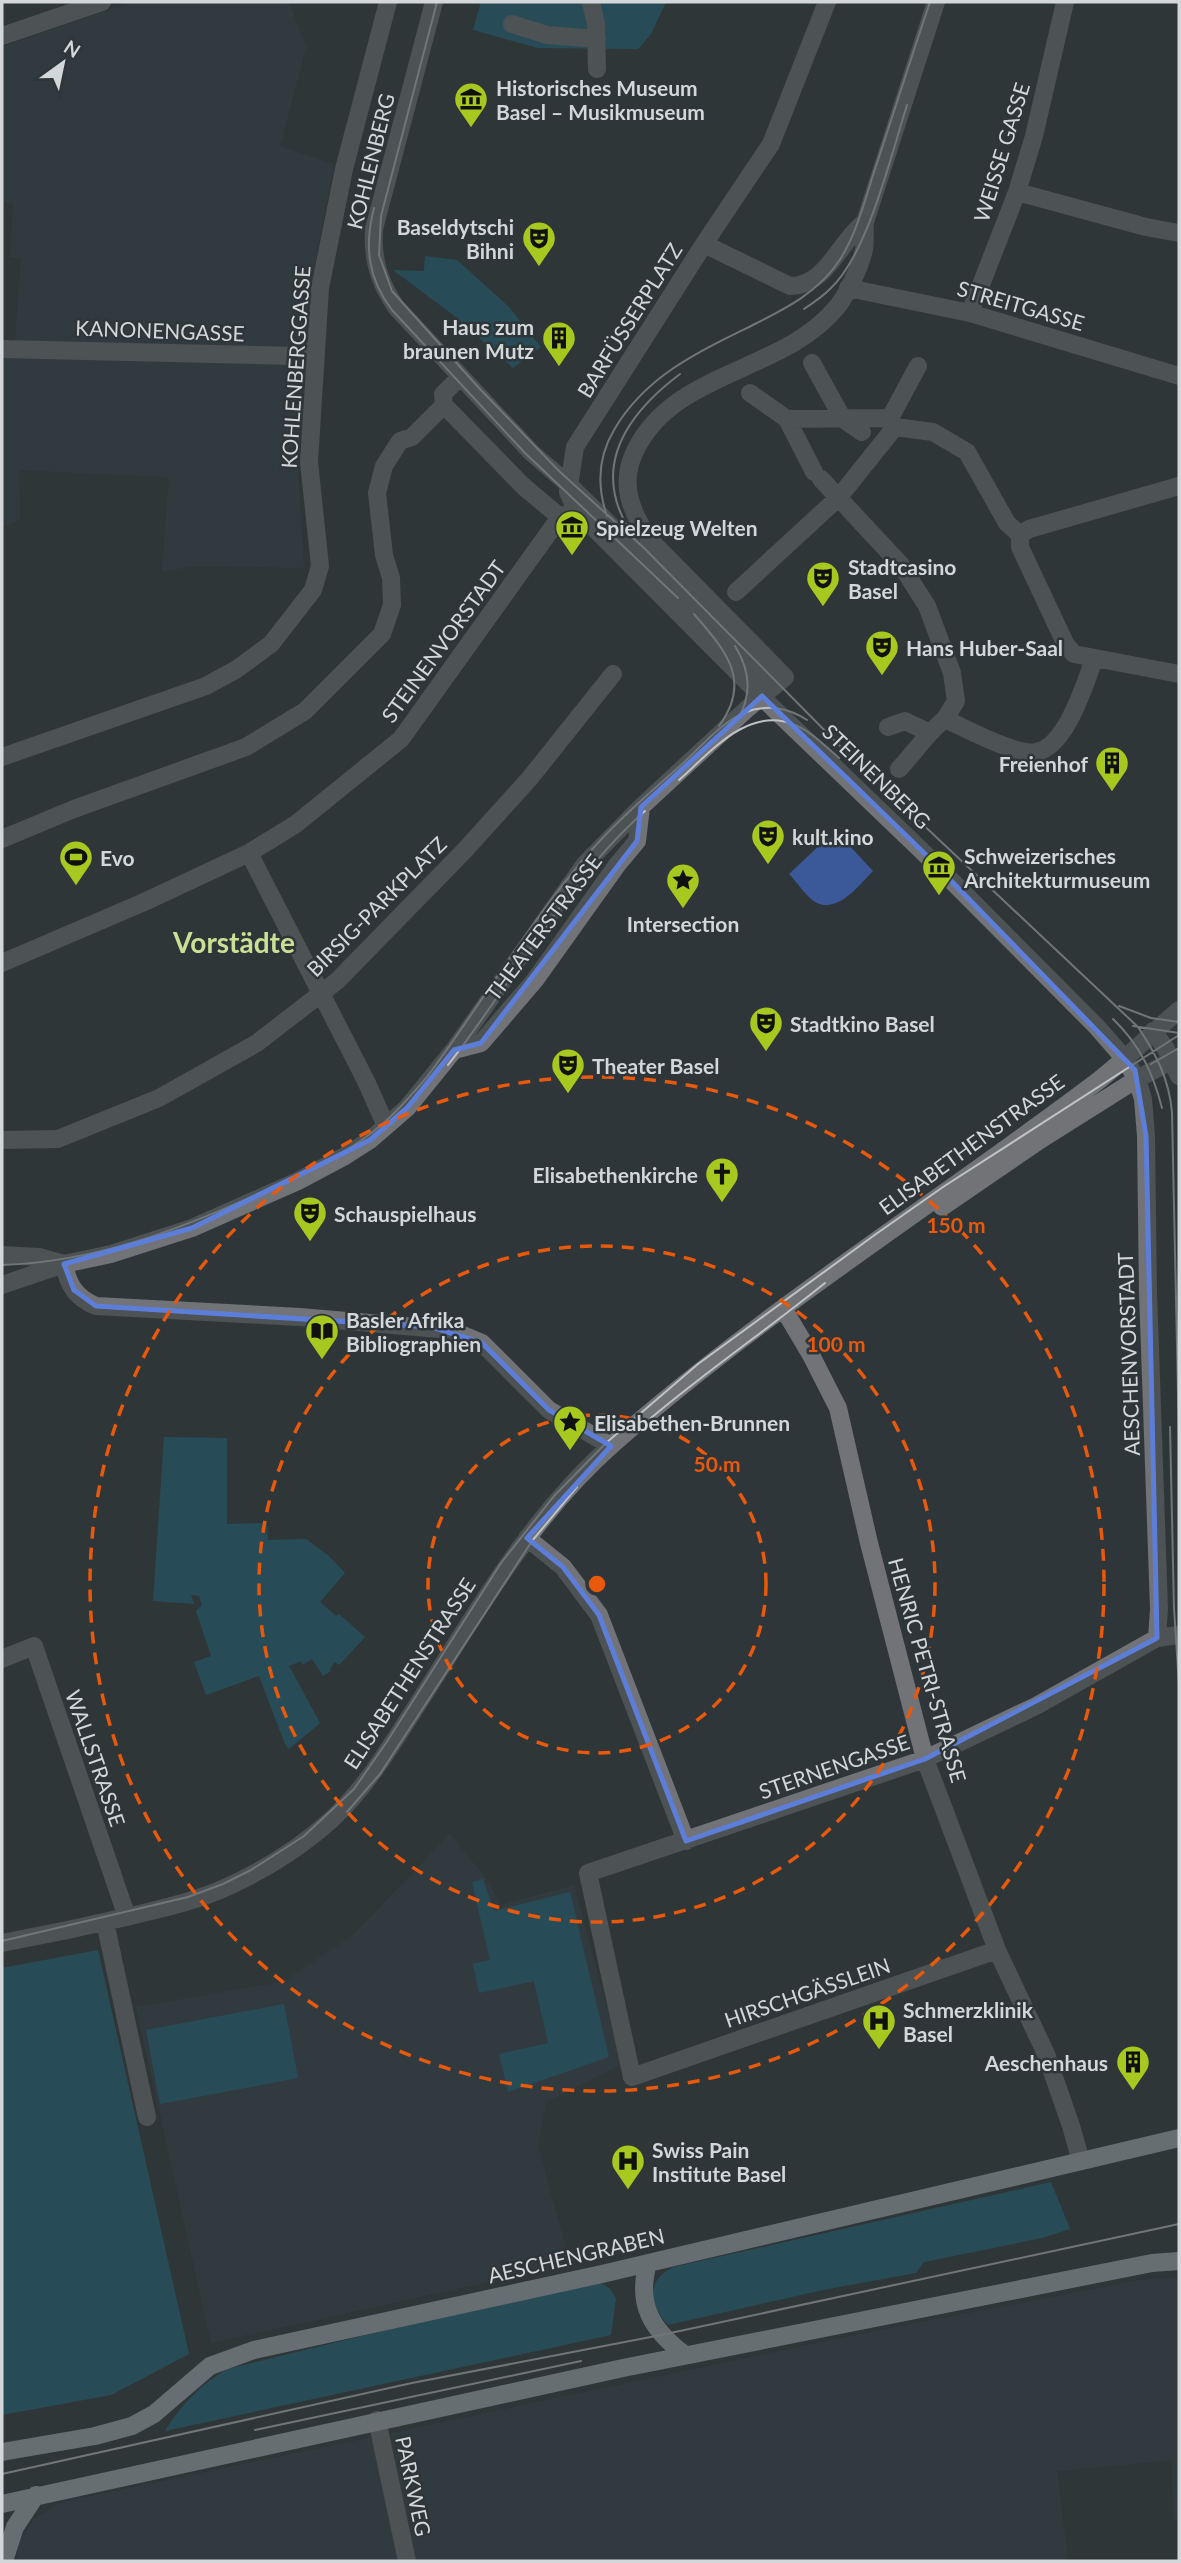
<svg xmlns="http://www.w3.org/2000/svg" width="1181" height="2563" font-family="Lato,sans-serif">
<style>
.built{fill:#334147}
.green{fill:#21667c}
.water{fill:#3b5998}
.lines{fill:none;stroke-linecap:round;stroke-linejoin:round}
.minor{stroke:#717376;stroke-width:18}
.major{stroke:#abb1b5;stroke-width:18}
.tram{stroke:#bfc3c5;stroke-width:2}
.marked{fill:none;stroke:#5d7ed8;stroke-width:5;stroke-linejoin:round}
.ring{fill:none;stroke:#e8590c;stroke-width:3.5;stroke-dasharray:12 9}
.labels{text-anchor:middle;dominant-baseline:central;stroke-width:5;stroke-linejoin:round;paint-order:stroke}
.poi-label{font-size:21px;font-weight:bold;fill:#d3d7d9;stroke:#2f3639;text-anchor:start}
.street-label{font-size:21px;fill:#d3d7d9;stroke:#2f3639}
.district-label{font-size:28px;font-weight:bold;fill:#cbe095;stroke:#2f3639}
.centre{fill:#e8590c;stroke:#2f3639;stroke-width:3.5}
.ring-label{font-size:21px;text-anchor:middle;font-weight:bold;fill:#e8590c;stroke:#2f3639;stroke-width:5;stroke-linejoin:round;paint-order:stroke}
</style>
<rect width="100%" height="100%" fill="#2f3639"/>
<path class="built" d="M133,2H289L306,47L280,146L334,164L308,299L307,341L298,351L15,342L21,258L10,257L13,204L2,201V47Z
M2,352L299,361L303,365L298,470L304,568L198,566L162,571L169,477L19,470L20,520L2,527Z
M450,1834L489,1882L501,1905L574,1885L622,2064L546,2102L538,2145L570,2264L211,2343L136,2007L283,1982L352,1936Z
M1179,2278V2520L1173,2519L1172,2460L1057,2471L1068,2561H16L20,2541L34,2519L56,2505L78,2499L875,2331L1141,2280Z"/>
<path class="green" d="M481,2H666L651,34L638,49L538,48L473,30Z
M425,256L457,260L509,307L541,347L513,368L452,314L393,270L424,271Z
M164,1437L227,1438V1524L267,1523L268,1540L306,1539L329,1556L345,1573L320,1602L336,1616L339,1614L365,1637L339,1665L335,1662L330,1668L331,1671L323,1676L312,1659L303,1665L301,1661L289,1666L320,1723L289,1749L285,1744L259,1676L206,1695L194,1662L211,1656L196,1611L202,1605L199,1596L191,1595L194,1604L153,1601Z
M483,1879L494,1911L570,1892L609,2057L508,2092L499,2054L548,2043L534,1981L479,1993L473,1964L490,1960L472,1882Z
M98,1950L189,2354L111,2395L2,2415V1968Z
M284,2004L298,2078L160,2104L146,2030Z
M1051,2182L1070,2229L1042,2238L924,2262L916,2273L823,2290L668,2325C649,2304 646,2279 674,2267Z
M601,2283L609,2288L616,2298L611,2335L165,2431C181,2405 200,2385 227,2369L407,2325Z"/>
<path class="water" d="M833,838L847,843L873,871C860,884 839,913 817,903C807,898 797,882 789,874L823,842Z"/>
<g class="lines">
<path class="minor" d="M434,2L374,229C372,259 379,282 396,307L532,453L568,484L775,685
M591,2L596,24L597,69
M827,2L771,144L704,244L575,447L568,492L576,510L773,708L922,851L1097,1027L1124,1058L1137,1079L1143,1099L1146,1136L1148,1292L1159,1609L1157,1638
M512,24L547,35L597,39
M2,36L102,2
M1017,192L1146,227L1179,233
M704,244L790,286C827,286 839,241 865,222
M848,288L970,313L1179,376
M970,313L1017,192L1034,136L1065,2
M2,349L296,356L315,349
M812,363L843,419L862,432
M750,393L787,419L890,418L918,366
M444,405L523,486L560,517
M787,419L814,472
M821,479L901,565L927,606L952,673L956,701L945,719
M1020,535V547L1066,645L1074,654L1179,674
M1020,535L1029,529L1179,486
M736,592L839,497L895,427L933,432L967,452L1007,523L1020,535
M888,727L905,721L928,732
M2,757L206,686L237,669L271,644L313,590L320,566L309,462L320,288L344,169L388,2
M899,769C915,752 927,733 945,719C965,728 1016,756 1036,752C1066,747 1085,684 1094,659
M2,839L74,809L246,747L305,711L382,634L392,605L391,578L384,555L377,493L384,466L400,441L412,437L444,405L443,394L460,377
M249,853L366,1081L386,1126
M2,963L142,903L249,853L296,824L401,739L560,517L576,510
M1153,1031L1166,1049L1179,1076
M454,1050L481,1043L535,980L617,865L637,841L641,807
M2,1140L58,1139L159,1098L257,1043L337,981L465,850L530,778L613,674
M942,1207L1037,1142L1137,1079L1179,1057
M2,1255L39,1257L64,1264
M64,1264C68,1285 76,1298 96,1306L300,1317L451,1330L482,1343L549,1410L611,1446
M2,1285L64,1264L111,1254L192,1228L298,1181L345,1156L370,1140L407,1108L454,1050L585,864L641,807L748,708L785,677L650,540C631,512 619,484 635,451C674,370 783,373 837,307C848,293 858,271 863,254C866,244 864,232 865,222L936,2
M783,1308L811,1355L838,1408L869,1543L925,1759L997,1950L1046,2054L1071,2126L1081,2161
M527,1538L563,1567L599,1615L686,1841
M2,1659L34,1646L127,1917
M105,1922L147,2117
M2,1943C45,1935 88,1926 131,1916C163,1908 196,1901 227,1887C264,1870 301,1847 331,1820C369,1785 395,1739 423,1696C480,1607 533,1514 614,1443C765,1310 937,1203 1098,1081C1126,1059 1152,1033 1179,1010
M997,1950L632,2077L588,1873L925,1759L1036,1706L1157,1638L1179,1635
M377,2420L407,2561"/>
<path class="major" d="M648,2263C636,2305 652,2330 685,2355
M2,2452L95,2436L132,2426L154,2414L210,2366L254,2350L602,2274L1179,2138
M2,2504L623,2368L1152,2263L1179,2261
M4,2561L15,2527L36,2495"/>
<path class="tram" d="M437,2L381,216L379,255L392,291L479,388L560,472L643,547L847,753L1138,1027C1156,1054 1169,1079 1172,1112L1179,1440
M374,208C364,246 368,279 392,310L525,453L678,598
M804,309C813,303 822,297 830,289C868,254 891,155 907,105
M607,516C597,487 598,457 614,430C646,375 700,351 755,324C787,308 818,292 839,261C858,232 866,195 877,163C895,109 912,55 930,2
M630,531C590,467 627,414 680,374
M694,614C725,650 753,680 719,726
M735,646C750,670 752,695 738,719
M679,780C710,753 748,705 795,725C812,732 826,747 839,758
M1119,1006L1151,1018L1179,1022
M1113,1019C1140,1045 1153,1073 1162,1108
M1133,1026L1179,1033
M1151,1064L1179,1048
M448,1065C514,981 565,882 645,811
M2,1265C95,1262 179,1230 262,1192C298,1175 335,1160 366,1137C390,1120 408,1099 427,1077C480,1006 525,929 582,861C611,826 646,796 681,765C701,747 721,722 746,712C767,704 789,708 807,720
M651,1418C708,1370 768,1329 825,1283
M1170,1427L1174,1608L1179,1685
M347,1812L380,1774L532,1541L577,1487
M2,1941L188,1897L223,1884L251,1870L304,1836L354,1789L386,1743L501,1563L554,1496L606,1443L698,1364L876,1234L943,1187L1179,1035
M255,2430L581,2361
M2,2474L412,2383L661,2335L1179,2224"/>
</g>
<path d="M0 0H1181V2563H0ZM762,696L922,851L1135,1070L1146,1136L1157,1638L925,1759L686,1841L599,1615L563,1567L527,1538L611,1446L549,1410L482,1343L432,1327L96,1306L74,1290L64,1264L192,1228L370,1140L407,1108L454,1050L481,1043L637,841L641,807Z" fill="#2f3639" fill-opacity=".55" fill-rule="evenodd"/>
<path class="marked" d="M762,696L922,851L1135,1070L1146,1136L1157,1638L925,1759L686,1841L599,1615L563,1567L527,1538L611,1446L549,1410L482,1343L432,1327L96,1306L74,1290L64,1264L192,1228L370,1140L407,1108L454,1050L481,1043L637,841L641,807Z"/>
<g class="ring">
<circle cx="597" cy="1584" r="169"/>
<circle cx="597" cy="1584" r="338"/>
<circle cx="597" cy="1584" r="507"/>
</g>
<defs>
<g id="museum-pin" transform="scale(1.75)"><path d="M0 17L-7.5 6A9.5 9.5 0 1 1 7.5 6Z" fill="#a7c81f" stroke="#2f3639"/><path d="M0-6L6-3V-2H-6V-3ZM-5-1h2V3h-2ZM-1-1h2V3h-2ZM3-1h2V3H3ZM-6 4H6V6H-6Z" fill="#111"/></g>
<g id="theatre-pin" transform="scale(1.75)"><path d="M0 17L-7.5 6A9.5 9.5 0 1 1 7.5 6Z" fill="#a7c81f" stroke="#2f3639"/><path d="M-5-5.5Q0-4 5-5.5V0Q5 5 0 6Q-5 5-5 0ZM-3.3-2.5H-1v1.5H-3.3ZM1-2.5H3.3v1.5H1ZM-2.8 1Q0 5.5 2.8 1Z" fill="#111"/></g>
<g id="building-pin" transform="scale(1.75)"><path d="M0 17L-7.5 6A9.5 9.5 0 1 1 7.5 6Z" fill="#a7c81f" stroke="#2f3639"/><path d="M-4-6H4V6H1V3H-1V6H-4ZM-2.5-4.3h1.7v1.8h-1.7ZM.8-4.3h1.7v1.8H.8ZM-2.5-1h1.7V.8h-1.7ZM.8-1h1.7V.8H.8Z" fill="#111"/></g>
<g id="stadium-pin" transform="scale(1.75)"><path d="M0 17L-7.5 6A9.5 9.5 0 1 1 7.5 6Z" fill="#a7c81f" stroke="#2f3639"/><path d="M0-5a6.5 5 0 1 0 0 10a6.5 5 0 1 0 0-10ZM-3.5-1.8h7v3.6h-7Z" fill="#111"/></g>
<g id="sight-pin" transform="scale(1.75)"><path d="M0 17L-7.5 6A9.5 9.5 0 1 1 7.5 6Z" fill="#a7c81f" stroke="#2f3639"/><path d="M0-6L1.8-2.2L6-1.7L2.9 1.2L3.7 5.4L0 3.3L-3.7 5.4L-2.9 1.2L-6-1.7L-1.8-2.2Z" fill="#111"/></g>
<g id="church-pin" transform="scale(1.75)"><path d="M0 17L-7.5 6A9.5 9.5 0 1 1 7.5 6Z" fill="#a7c81f" stroke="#2f3639"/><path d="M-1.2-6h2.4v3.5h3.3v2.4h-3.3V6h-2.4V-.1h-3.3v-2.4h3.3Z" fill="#111"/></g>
<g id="library-pin" transform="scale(1.75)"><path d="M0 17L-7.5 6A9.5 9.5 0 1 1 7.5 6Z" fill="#a7c81f" stroke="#2f3639"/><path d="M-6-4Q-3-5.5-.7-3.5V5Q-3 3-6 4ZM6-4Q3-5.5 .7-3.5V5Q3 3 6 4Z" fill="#111"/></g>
<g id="hospital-pin" transform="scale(1.75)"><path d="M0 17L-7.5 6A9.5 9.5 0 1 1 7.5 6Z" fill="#a7c81f" stroke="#2f3639"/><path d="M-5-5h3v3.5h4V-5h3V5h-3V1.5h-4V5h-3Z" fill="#111"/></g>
</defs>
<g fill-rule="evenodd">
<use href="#museum-pin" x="471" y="99"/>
<use href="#theatre-pin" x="539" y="238"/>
<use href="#building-pin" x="559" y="338"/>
<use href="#museum-pin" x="572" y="527"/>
<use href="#theatre-pin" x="823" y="578"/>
<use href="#theatre-pin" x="882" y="647"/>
<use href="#building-pin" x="1112" y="763"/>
<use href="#theatre-pin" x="768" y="836"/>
<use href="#stadium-pin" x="76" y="857"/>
<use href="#museum-pin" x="939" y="867"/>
<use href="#sight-pin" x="683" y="880"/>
<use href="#theatre-pin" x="766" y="1023"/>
<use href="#theatre-pin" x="568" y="1065"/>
<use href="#church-pin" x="722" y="1174"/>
<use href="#theatre-pin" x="310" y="1213"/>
<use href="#library-pin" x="322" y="1331"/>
<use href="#sight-pin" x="570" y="1422"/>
<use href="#hospital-pin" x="879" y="2021"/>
<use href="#building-pin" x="1133" y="2062"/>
<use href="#hospital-pin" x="628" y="2161"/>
</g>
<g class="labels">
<g class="poi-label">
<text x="496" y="87">Historisches Museum<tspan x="496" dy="24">Basel – Musikmuseum</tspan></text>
<text x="514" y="226" text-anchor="end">Baseldytschi<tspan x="514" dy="24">Bihni</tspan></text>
<text x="534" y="326" text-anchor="end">Haus zum<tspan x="534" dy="24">braunen Mutz</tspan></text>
<text x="596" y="527">Spielzeug Welten</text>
<text x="848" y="566">Stadtcasino<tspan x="848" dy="24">Basel</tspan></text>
<text x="906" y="647">Hans Huber-Saal</text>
<text x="1088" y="763" text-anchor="end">Freienhof</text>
<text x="792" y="836">kult.kino</text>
<text x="964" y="855">Schweizerisches<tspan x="964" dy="24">Architekturmuseum</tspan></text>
<text x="100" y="857">Evo</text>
<text x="683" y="923" text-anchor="middle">Intersection</text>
<text x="790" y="1023">Stadtkino Basel</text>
<text x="592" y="1065">Theater Basel</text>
<text x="698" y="1174" text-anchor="end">Elisabethenkirche</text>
<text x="334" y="1213">Schauspielhaus</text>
<text x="346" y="1319">Basler Afrika<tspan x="346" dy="24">Bibliographien</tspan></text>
<text x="594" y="1422">Elisabethen-Brunnen</text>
<text x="903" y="2009">Schmerzklinik<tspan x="903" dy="24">Basel</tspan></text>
<text x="1108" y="2062" text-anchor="end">Aeschenhaus</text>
<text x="652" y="2149">Swiss Pain<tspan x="652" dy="24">Institute Basel</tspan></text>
</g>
<g class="street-label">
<text transform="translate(1001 152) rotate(-73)">WEISSE GASSE</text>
<text transform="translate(370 161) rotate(-76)">KOHLENBERG</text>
<text transform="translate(1021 305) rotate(16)">STREITGASSE</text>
<text transform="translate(629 320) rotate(-58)">BARFÜSSERPLATZ</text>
<text transform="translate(160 330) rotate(2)">KANONENGASSE</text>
<text transform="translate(295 367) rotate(-86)">KOHLENBERGGASSE</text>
<text transform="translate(443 641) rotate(-54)">STEINENVORSTADT</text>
<text transform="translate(877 776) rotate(44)">STEINENBERG</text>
<text transform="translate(376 906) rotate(-45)">BIRSIG-PARKPLATZ</text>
<text transform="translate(543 927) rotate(-53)">THEATERSTRASSE</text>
<text transform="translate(971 1144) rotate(-36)">ELISABETHENSTRASSE</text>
<text transform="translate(1128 1354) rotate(-92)">AESCHENVORSTADT</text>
<text transform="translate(928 1670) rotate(74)">HENRIC PETRI-STRASSE</text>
<text transform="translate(409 1673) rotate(-57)">ELISABETHENSTRASSE</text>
<text transform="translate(96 1758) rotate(71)">WALLSTRASSE</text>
<text transform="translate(834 1766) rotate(-19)">STERNENGASSE</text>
<text transform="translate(807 1992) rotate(-19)">HIRSCHGÄSSLEIN</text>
<text transform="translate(576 2255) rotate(-13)">AESCHENGRABEN</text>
<text transform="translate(414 2486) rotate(78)">PARKWEG</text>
</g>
<g class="district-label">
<text x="234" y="942">Vorstädte</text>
</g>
</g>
<circle cx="597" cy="1584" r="10" class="centre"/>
<g class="ring-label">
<text x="956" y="1233">150 m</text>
<text x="836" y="1352">100 m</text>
<text x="717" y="1472">50 m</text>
</g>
<rect width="1181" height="2563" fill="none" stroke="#d3d7d9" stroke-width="7"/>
<g transform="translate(63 63) rotate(33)" stroke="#2f3639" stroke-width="5" paint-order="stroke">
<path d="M0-5L12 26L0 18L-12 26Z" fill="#d3d7d9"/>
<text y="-10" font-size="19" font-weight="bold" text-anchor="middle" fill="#d3d7d9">N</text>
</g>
</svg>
